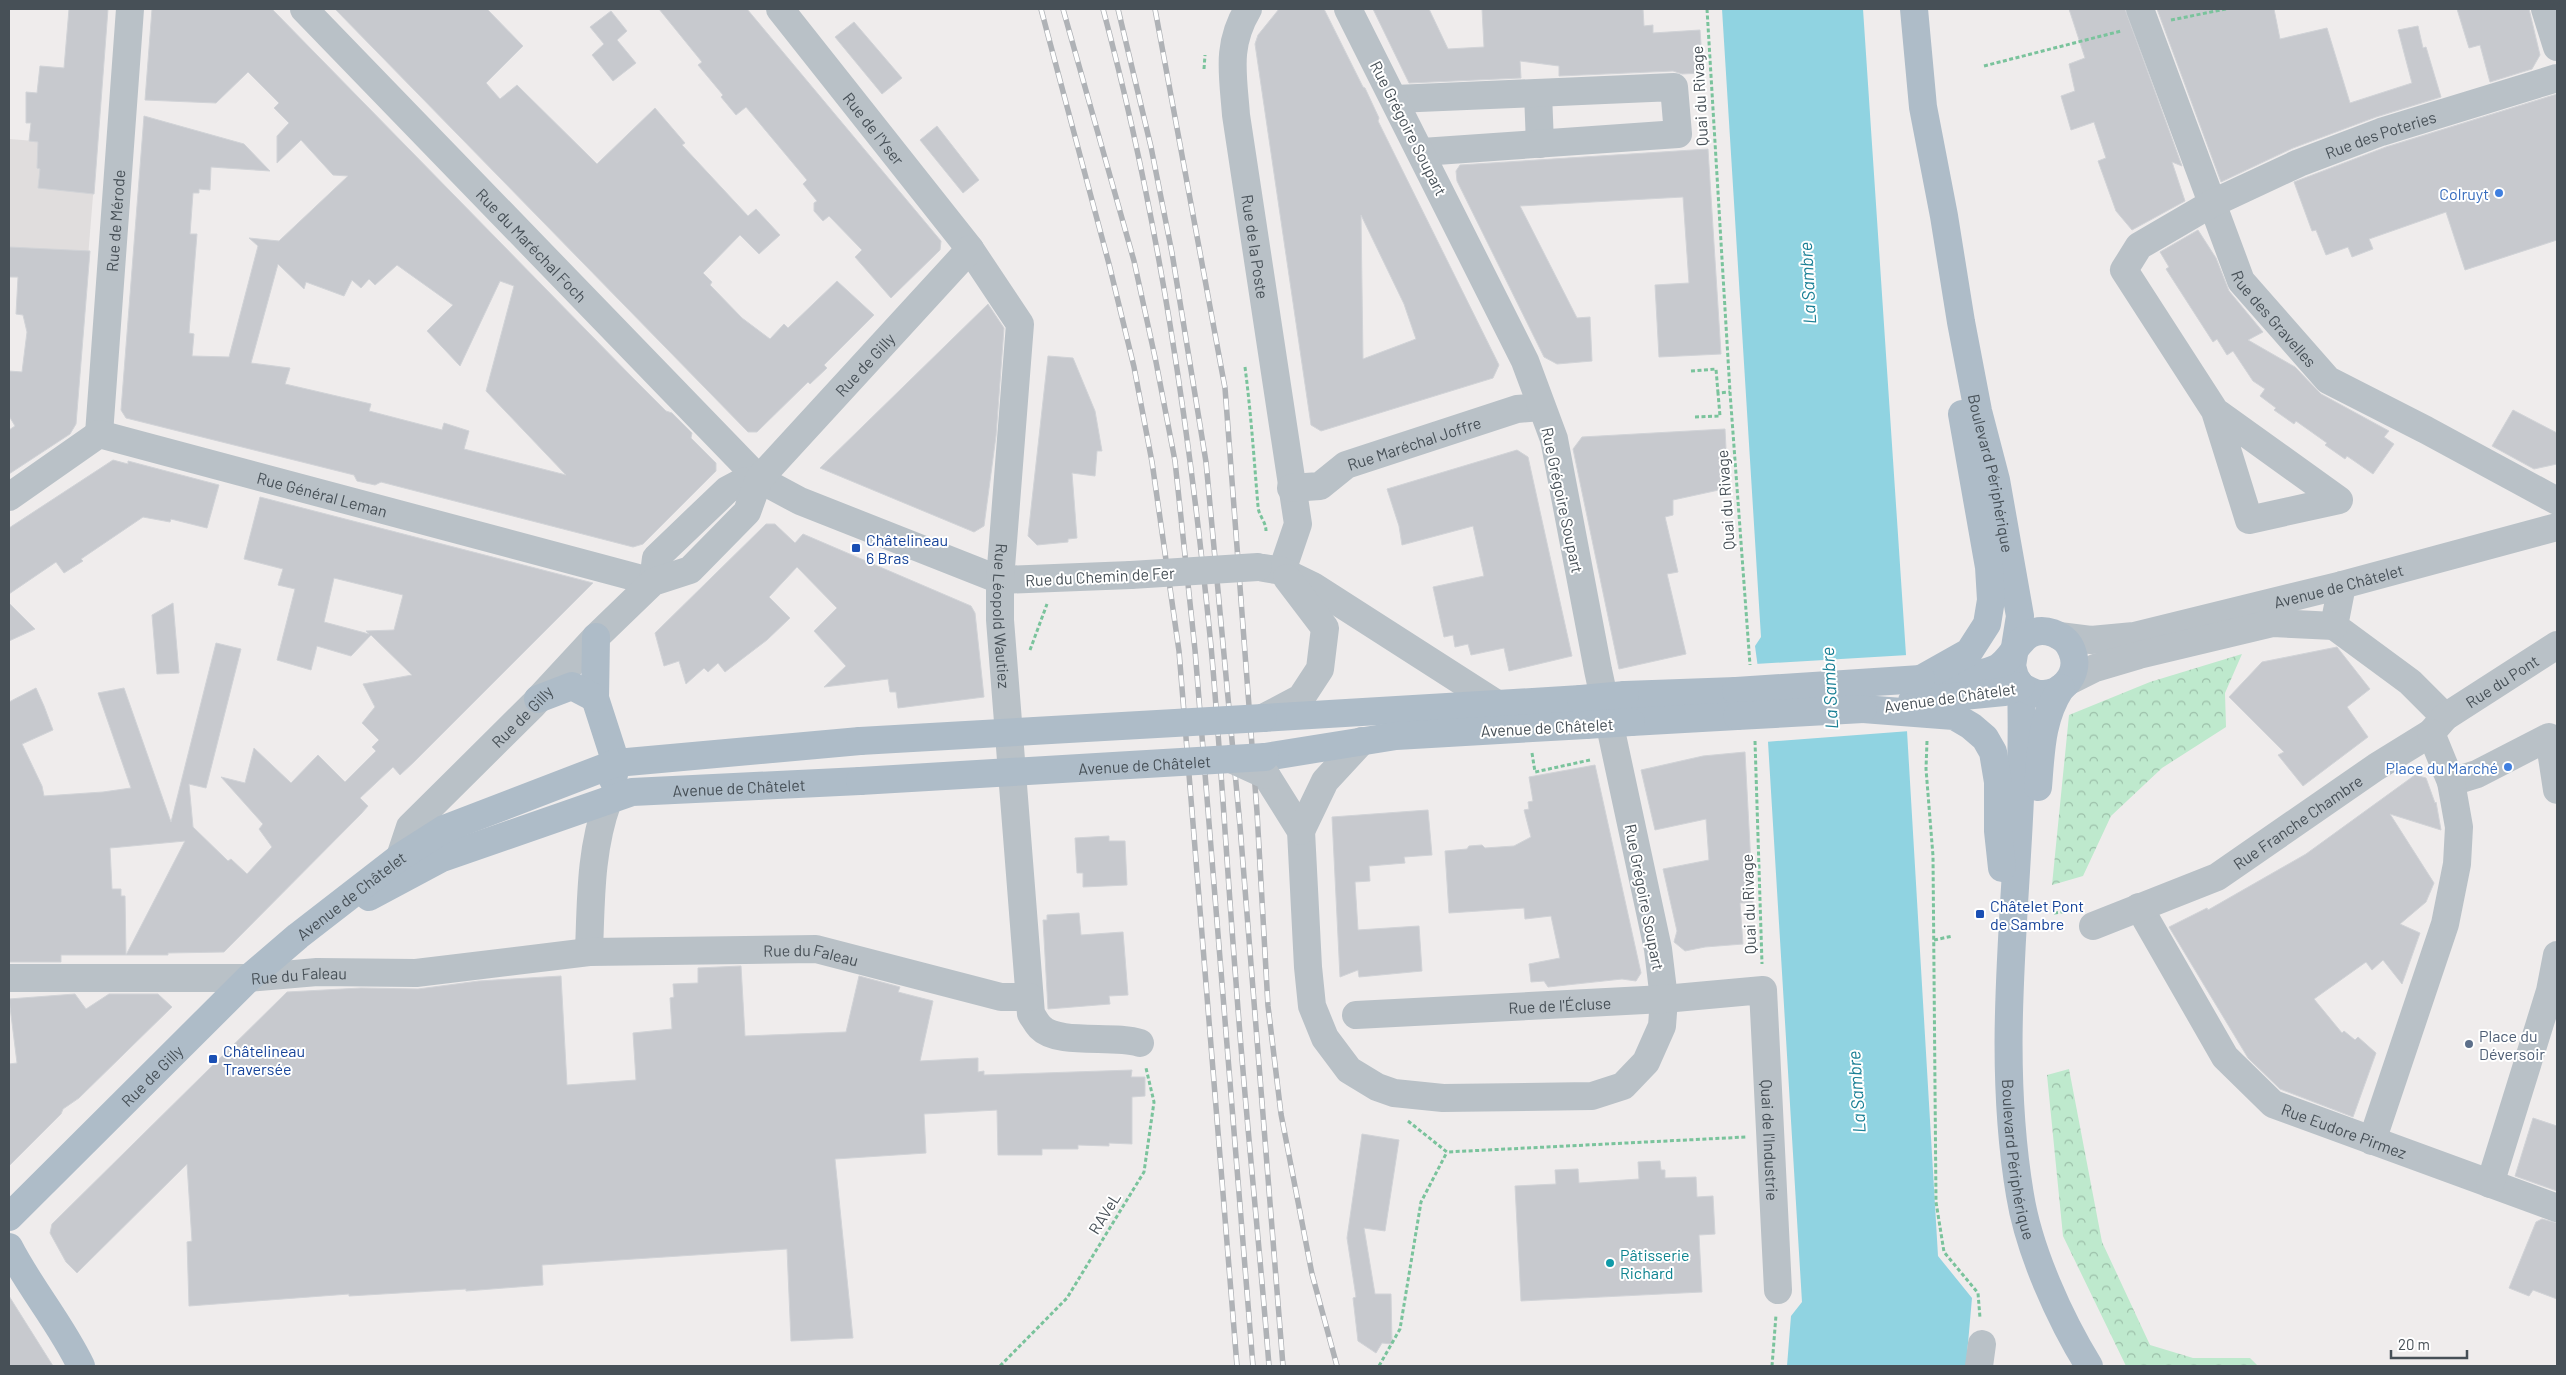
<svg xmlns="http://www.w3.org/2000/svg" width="2566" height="1375" font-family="Barlow,sans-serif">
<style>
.education{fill:#e0dddd}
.forest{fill:url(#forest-crowns)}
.water{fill:#90d3e1}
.pier{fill:#efecec}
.building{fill:#c7c9ce;stroke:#d1d3d7;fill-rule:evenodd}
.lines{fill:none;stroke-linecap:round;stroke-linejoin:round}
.path{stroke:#7ac39c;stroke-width:3;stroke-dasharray:4 2.5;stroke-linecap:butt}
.minor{stroke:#b9c1c7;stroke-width:28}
.major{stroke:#aebcc8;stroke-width:28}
.rail-casing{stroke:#afb2b6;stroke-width:5.5}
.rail{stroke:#fff;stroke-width:4;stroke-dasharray:11;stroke-linecap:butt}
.minor-bridge{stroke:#b9c1c7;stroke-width:28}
.major-bridge{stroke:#aebcc8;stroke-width:28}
.shop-dot{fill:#3f7fe0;stroke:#fff;stroke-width:2}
.transit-dot{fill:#1a4fb4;stroke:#fff;stroke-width:2}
.service-dot{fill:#5c6f8a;stroke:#fff;stroke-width:2}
.culture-dot{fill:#0f9aa8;stroke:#fff;stroke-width:2}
.labels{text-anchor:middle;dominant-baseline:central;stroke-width:4;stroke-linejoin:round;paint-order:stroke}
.street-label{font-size:16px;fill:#475057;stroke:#fff}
.shop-label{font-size:16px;fill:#366cbe;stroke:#fff;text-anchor:end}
.transit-label{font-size:16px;fill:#164399;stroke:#fff;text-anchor:start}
.service-label{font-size:16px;fill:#4e5e75;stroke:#fff;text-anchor:start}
.culture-label{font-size:16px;fill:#0d838f;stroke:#fff;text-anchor:start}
.water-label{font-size:18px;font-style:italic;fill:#1b8096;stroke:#fff}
</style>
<defs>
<pattern id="forest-crowns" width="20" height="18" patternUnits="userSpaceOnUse" patternTransform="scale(1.25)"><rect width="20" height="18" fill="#bee9cd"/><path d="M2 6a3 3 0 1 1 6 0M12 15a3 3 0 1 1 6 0" fill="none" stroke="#9cbfa9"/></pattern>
</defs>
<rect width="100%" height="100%" fill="#efecec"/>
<path class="education" d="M9,139L61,143L95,171L86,282L9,277Z"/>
<path class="forest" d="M2242,654L2225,693L2226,727L2162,768L2111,816L2083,876L2052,885L2069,715L2150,682Z
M2069,1069L2102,1242L2150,1345L2193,1358H2250L2258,1366H2126L2063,1236L2047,1075Z"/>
<path class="water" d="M1722,9H1863L1906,655L1907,731L1938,1256L1972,1298L1966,1366H1787L1791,1316L1802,1302L1768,742L1755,646L1761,637Z"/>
<path class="pier" d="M1908,655L1910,731L1765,742L1755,664Z"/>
<path class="building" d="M69,9H108L94,194L38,188L40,169L37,168L38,142L29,141L31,123H26V92L37,93L40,66L64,68Z
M152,9H272L632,377L666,411L672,413L692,433L691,438L716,463V471L643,544L633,547L381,482L375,485L357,481L354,475L126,418L121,410L144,116L244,144L270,171L211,167L210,190L199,189V193H193L190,234H197L189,333L194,334L192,356L229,357L258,246L249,238L279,241L348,176L333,175L301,140L277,163V136L289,123L274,108L279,103L248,72L216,103L145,100ZM278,264L304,289L306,282L344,296L352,280L361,288L369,279L375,285L397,265L453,305L427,331L460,366L500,281L514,286L486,391L566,475L464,449L469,431L444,423L442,430L369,411L371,404L285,384L290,368L251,363Z
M335,9H487L523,46L486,83L500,99L517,85L597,164L655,108L685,143L682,145L748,216L756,209L780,235L759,254L740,235L703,273L712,282L710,285L742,318L770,339L784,324L788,328L837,281L874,315L824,365L827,368L810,384L808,382L757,432H748Z
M659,9H747L941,241L940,250L891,298L855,257L862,250L829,216L823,221L814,211V203L817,201L803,184L807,180L746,107L736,115L721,97L723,95L698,65L702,62Z
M1279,9H1324L1363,87L1365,88L1379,118L1378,121L1499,365L1493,378L1321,431L1311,425L1255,44L1258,35ZM1361,215L1404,304L1416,339L1363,359Z
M1373,9H1429L1448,49L1484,47L1482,9H1643L1644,26L1653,25V33L1700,30L1703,73L1682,74L1673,71L1559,76V66L1520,61L1521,78L1409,83Z
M2069,9H2125L2182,166L2172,162L2185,201L2132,230L2116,211L2098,161L2106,158L2094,122L2071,130L2061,96L2075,91L2069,64L2085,58Z
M2157,9H2274L2280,39L2327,28L2350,103L2412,83L2398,30L2418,26L2423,48L2426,47L2441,97L2376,117L2293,148L2221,182Z
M2457,9H2529L2540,55L2532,69L2490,82L2480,45L2469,48Z
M611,11L627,31L617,40L636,63L613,81L592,55L604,44L590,27Z
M854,22L902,78L882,94L835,37Z
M2557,94V240L2465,270L2446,212L2369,239L2373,249L2352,257L2348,247L2326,255L2316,230L2312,231L2294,182L2386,147Z
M937,126L979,180L963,193L920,140Z
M1708,149L1721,354L1659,357L1655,285L1689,283L1683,197L1520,206L1577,318L1590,317L1592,361L1557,364L1544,357L1457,181L1456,171L1460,165Z
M2198,230L2216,258L2229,291L2263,332L2248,340L2295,367L2321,394L2389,431L2384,437L2394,444L2373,474L2347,456L2345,459L2325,445L2327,443L2296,421L2294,424L2274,410L2276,408L2260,396L2265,389L2253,381L2233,351L2227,355L2217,339L2213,342L2166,269L2169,267L2160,252Z
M9,247L90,251L76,424L70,434L9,474V430L15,426L9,416V371L22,372L27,332L23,315L16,314L18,277H9Z
M988,304L1004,328L996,436L984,526L974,532L820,468Z
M1048,356L1073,358L1095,411L1102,451H1097L1095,476L1072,473L1077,538L1068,539V542L1037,545L1028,536Z
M2513,410L2557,433V464L2534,469L2492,446Z
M1725,429L1728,488L1673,500V515L1665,517L1678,572L1667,574L1686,654L1619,669L1573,449L1582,437Z
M1517,450L1528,457L1572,656L1509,671L1504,648L1471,655L1468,644L1455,647L1453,635L1444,637L1433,587L1484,576L1473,526L1402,545L1399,526L1387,489Z
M113,460L128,464V461L219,485L207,528L171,519L170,522L143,517L81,559L83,561L64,573L56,562L9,594V528Z
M260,497L593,583L414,762L400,775L393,767L360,798L368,806L361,814L224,952L168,953V955H61V962H9V702L36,688L44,706L53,730L22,744L42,786L44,796L103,792L131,788L98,693L124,688L171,822L216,643L241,649L206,788L189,784L193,827L228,861L231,859L247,874L272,847L259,829L263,824L221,777L245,783L254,748L291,783L318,755L345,782L376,751L372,747L379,740L362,723L375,707L363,684L412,675L371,635L351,656L317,646L311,670L277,660L295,589L278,585L283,569L244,559ZM334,578L403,595L394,630L366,631L369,634L324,622ZM185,841L126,955L125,896H121V889H112L110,848Z
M766,524H775L795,543L803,534L971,606L975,613L984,697L898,708L896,692H890L888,679L824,687L846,666L814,631L837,608L797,567L769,597L790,618L767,640L725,672L718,663L708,672L704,668L686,684L679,661L664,666L655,633Z
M9,603L35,629L9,641Z
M173,603L179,673L157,674L152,615Z
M2337,647L2370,689L2347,707L2368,737L2303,786L2278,755L2284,752L2229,697L2262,662Z
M1745,752L1753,903H1740L1743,944L1705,947L1685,951L1674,942L1677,931L1663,869L1709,860L1706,819L1655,830L1641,770L1703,756Z
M1595,765L1641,973L1636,981L1622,979L1548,987L1544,981L1531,982L1529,964L1560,958L1551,916L1525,919L1524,908L1449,913L1445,851L1467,849L1469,846L1482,845L1485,848L1514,846L1531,837L1524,810L1529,809L1528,802L1533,801L1529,777Z
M2415,775L2426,778L2435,803L2436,802L2441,830L2390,814L2434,883L2426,902L2400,924L2420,933L2402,984L2383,960L2372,970L2366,962L2314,999L2342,1033L2344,1031L2355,1040L2358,1037L2376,1053L2353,1117L2280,1089L2248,1058L2169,927L2207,908L2208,910L2306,854Z
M1428,810L1432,855L1404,857L1405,863L1369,866L1370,881L1355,882L1358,930L1419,926L1422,971L1359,977L1358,970L1340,977L1332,817Z
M1109,836V841H1125L1127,885L1083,887V873H1077L1075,838Z
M1079,913L1081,935L1123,932L1128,995L1109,996L1110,1004L1048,1009L1043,920H1047V915Z
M741,966L745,1036L846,1032L859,976L900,987L898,992L933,1001L920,1061L978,1058V1072L984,1071V1075L1132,1070L1131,1077H1145V1096L1132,1097V1144L1109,1143V1146L1078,1145V1149H1042V1155H998L997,1110L924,1114L926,1153L835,1159L853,1338L791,1341L787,1249L542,1265L543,1285L466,1291V1289L349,1296V1294L189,1306L187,1242L192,1241L187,1164L77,1273L66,1262L50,1233L52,1224L287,992L361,988L418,989L479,981L561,976L567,1085L636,1080L633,1033L672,1029L670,998L674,997L673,984L698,983V968Z
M75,994L86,1009L109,994H158L172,1007L79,1098L63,1109L61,1114L9,1166V1064L17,1063L9,999Z
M2533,1118L2557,1126V1191L2515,1176Z
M1362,1134L1399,1140L1385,1231L1364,1228L1375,1294H1391L1392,1344L1382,1343L1376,1353L1358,1341L1353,1298L1356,1297L1347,1238Z
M1660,1161L1661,1170H1665V1178L1696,1177L1697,1197L1713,1196L1715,1234L1699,1235L1702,1292L1521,1301L1515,1186L1556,1184L1555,1170L1578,1169L1579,1183L1639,1179L1638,1162Z
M2542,1219L2557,1223V1299L2533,1290L2529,1296L2509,1288L2536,1222Z
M9,1296L53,1366H9Z"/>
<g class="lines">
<path class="path" d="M1707,9L1730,392L1750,665
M2171,20L2226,9
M1984,66L2121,31
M1204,69L1205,55
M1245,367C1251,413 1254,459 1258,506C1258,515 1266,521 1266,531
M1691,371L1716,369L1718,393
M1695,417L1720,416L1718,393L1730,392
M1030,650L1047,604
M1755,741L1762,964
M1927,741L1926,769L1933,856L1936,1202L1944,1252L1978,1293L1980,1318
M1532,753L1535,772L1590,760
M2054,913L2074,910
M1934,940L1953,936
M1408,1121L1447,1152L1746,1137
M1000,1366L1067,1298L1144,1172L1154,1102L1146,1068
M1379,1366L1400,1329L1421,1202L1447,1152
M1772,1366L1776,1315"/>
<g class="minor">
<path id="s1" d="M304,9L759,479L800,501L1000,580L1131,575"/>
<path id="s2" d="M780,9L970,249L1020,324L1000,580V620L1031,1014C1034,1018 1036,1023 1040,1027C1058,1046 1114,1034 1140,1043"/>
<path id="s3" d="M1248,9C1226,46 1233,74 1236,115L1298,524L1282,571"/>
<path id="s4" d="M2140,9L2241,281L2328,380L2426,430L2557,501"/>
<path d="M2545,9L2557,47"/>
<path d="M1538,93L1540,144"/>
<path d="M1395,99L1674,87L1678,134L1422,152"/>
<path id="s5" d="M2215,411L2249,520L2339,500L2215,411L2124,270L2139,246L2211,204L2299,163L2381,132L2557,78"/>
<path id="s6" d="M99,434L130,9"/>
<path id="s7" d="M1291,488L1320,486L1346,465L1517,409L1541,407"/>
<path id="s8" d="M9,497L99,434L653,582"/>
<path d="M1264,568L1282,571L1313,586L1497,704"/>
<path d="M653,582L656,558L727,490L742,482L759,479"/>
<path d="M2342,585L2334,626L2410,682L2445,717"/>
<path id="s9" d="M2059,636L2091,640L2134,636L2342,585L2557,527"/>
<path d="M2069,681L2095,668L2139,655L2273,623L2334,626"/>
<path d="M1263,718L1301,698L1320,669L1325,628L1287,578"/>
<path d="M1266,775L1301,831L1308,967L1312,1006L1325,1038L1349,1070L1377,1087L1394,1093L1443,1098L1592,1096L1623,1086L1646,1062L1662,1026L1664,999L1658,949L1598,670L1554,439L1525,361L1348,9"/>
<path d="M2451,782L2477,774L2549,737L2557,790"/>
<path d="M1301,831L1325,781L1362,741"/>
<path id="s10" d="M400,857L410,827L533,705L596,637L653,582L690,570L747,512L759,479L970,249"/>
<path id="s11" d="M2139,907L2225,1057L2273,1104L2557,1208"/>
<path id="s12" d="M2093,926L2217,877L2376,767L2431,733L2445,717L2557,645"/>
<path d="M589,952C591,901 590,850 608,801"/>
<path id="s13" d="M9,978H249L317,972L416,973L589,952L816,949L1001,997H1029"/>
<path id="s14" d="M1356,1015L1664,999L1763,990L1778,1290"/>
<path d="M2372,1141L2445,924L2457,864L2459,827L2451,782L2431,733"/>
<path d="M2490,1184L2550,991L2557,955"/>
<path d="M1979,1366L1982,1344"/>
</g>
<g class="major">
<path id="s15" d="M1914,9L1923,107L1944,216L1961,322L1978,411L1996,480L2020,616L2012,666L2015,677L2021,686C2027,857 1991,1023 2020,1195C2029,1251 2060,1319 2089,1366"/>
<path d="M596,637L595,698L616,763L613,780"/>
<path d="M1930,678C1952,677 1975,677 1995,669C2016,660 2020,622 2053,633C2061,636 2069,642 2072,651C2082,675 2059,699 2035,693C2029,691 2026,689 2021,686"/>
<path d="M1921,679L1969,652L1987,624L1991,600L1989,567L1962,414"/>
<path d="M1625,695L1736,691"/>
<path d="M538,699L572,686L595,698"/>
<path d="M1912,701L2004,692L2021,686"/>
<path d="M1863,709L1954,716L1971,726L1985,738L1993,752L1998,782V831L2002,868"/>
<path d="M1263,718L1581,699"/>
<path d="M1631,722L1737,716"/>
<path d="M1265,757L1396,736L1586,725"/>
<path d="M2038,787C2041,751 2041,719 2061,688"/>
<path id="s16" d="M369,897L442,858L632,792L860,781"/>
<path id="s17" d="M9,1217L249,978L298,936L400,857L444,829L616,763L860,741"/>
<path d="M9,1247C30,1288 61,1324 81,1366"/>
</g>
<g class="rail-casing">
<path id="rail" d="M1041,9L1109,264L1134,367L1152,462L1179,651L1237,1366
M1063,9L1134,261L1156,362L1175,461L1195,650L1253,1366
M1103,9C1159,217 1190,432 1211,646C1221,758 1227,870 1236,982C1245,1110 1259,1238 1269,1366
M1118,9L1151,147L1172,253L1206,462L1240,826L1283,1366
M1155,9L1225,388L1257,812L1268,1006L1281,1114L1312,1274L1337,1366"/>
</g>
<use href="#rail" class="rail"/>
<path class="minor-bridge" d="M1131,575L1258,567
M1231,759L1266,775"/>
<g class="major-bridge">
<path d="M1736,691L1921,679"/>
<path d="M1581,699L1625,695"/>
<path d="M1737,716L1863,709"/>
<path d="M1586,725L1631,722"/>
<path d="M860,741L1263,718"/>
<path id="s18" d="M860,781L1265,757"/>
</g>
</g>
<g class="shop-dot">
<circle cx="2499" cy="193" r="5"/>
<circle cx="2508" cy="767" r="5"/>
</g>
<g class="transit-dot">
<rect x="851" y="543" width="10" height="10" rx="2.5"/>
<rect x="1975" y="909" width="10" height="10" rx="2.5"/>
<rect x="208" y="1054" width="10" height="10" rx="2.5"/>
</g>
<circle class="service-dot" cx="2469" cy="1044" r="5"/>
<circle class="culture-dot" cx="1610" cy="1263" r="5"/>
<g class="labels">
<g class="street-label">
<text transform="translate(1699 96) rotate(-93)">Quai du Rivage</text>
<text transform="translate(1409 128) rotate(63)">Rue Grégoire Soupart</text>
<text stroke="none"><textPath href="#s2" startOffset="152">Rue de l'Yser</textPath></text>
<text stroke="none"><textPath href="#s5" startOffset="822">Rue des Poteries</textPath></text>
<text stroke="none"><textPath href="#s6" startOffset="214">Rue de Mérode</textPath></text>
<text stroke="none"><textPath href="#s1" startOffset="328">Rue du Maréchal Foch</textPath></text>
<text stroke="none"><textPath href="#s3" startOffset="242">Rue de la Poste</textPath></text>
<text stroke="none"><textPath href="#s4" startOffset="340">Rue des Gravelles</textPath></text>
<text stroke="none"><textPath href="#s10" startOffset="688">Rue de Gilly</textPath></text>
<text stroke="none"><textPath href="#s7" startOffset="134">Rue Maréchal Joffre</textPath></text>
<text stroke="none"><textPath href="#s15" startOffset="471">Boulevard Périphérique</textPath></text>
<text stroke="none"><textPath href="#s8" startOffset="341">Rue Général Leman</textPath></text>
<text transform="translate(1563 500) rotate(78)">Rue Grégoire Soupart</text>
<text transform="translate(1725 500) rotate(-94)">Quai du Rivage</text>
<text transform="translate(1100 576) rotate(-3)">Rue du Chemin de Fer</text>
<text stroke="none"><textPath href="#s9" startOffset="286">Avenue de Châtelet</textPath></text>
<text stroke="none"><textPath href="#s2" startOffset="689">Rue Léopold Wautiez</textPath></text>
<text stroke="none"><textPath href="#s12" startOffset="480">Rue du Pont</textPath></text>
<text transform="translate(1950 697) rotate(-8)">Avenue de Châtelet</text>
<text stroke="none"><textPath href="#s10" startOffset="189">Rue de Gilly</textPath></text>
<text transform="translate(1547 727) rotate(-3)">Avenue de Châtelet</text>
<text stroke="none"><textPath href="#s18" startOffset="285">Avenue de Châtelet</textPath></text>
<text stroke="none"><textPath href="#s16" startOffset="391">Avenue de Châtelet</textPath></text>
<text stroke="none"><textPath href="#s12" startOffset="231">Rue Franche Chambre</textPath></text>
<text stroke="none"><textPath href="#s17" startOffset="470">Avenue de Châtelet</textPath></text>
<text transform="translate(1645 897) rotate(79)">Rue Grégoire Soupart</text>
<text transform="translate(1748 904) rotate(-92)">Quai du Rivage</text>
<text stroke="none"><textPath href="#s13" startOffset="804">Rue du Faleau</textPath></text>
<text stroke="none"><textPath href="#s13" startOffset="290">Rue du Faleau</textPath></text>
<text stroke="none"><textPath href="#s14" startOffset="204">Rue de l'Écluse</textPath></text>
<text stroke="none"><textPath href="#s17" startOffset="201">Rue de Gilly</textPath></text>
<text stroke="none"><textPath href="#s11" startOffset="316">Rue Eudore Pirmez</textPath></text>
<text stroke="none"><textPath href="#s14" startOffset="558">Quai de l'Industrie</textPath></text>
<text stroke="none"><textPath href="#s15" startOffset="1164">Boulevard Périphérique</textPath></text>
<text transform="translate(1104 1213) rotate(-58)">RAVeL</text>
</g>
<g class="shop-label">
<text x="2489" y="193">Colruyt</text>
<text x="2498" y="767">Place du Marché</text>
</g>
<g class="transit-label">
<text x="866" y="539">Châtelineau<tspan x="866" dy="18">6 Bras</tspan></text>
<text x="1990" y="905">Châtelet Pont<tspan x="1990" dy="18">de Sambre</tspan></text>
<text x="223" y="1050">Châtelineau<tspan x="223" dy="18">Traversée</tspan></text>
</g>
<g class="service-label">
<text x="2479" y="1035">Place du<tspan x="2479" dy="18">Déversoir</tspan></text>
</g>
<g class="culture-label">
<text x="1620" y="1254">Pâtisserie<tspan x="1620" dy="18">Richard</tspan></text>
</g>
<g class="water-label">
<text transform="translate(1807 283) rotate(-93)">La Sambre</text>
<text transform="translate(1829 688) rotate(-93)">La Sambre</text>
<text transform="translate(1856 1092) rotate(-94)">La Sambre</text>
</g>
</g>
<rect width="2566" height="1375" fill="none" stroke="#475057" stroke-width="20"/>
<path d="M2391 1350v8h76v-8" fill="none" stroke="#475057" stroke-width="2.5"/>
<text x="2398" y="1350" font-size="15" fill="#475057" stroke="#ffffff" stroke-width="4" paint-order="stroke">20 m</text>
</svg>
